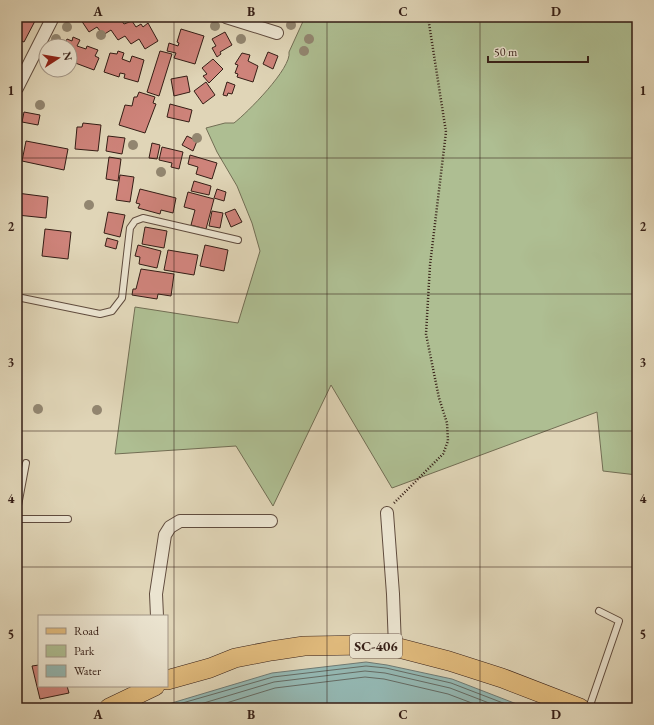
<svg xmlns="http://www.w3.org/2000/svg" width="654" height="725" font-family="'EB Garamond',serif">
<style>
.green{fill:#aebe92;stroke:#726e54}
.water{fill:#94b8b3;stroke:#6e7a74}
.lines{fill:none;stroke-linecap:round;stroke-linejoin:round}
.shore{stroke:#646b64;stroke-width:1}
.building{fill:#ce837a;stroke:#351e16}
.lane-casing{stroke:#604c3e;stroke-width:8}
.street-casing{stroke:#604c3e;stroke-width:14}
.primary-casing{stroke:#351e16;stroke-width:20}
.path{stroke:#351e16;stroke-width:2.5;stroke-dasharray:1 2;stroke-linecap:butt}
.lane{stroke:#ebe4d0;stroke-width:6}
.street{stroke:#ebe4d0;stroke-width:12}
.primary{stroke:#e0ba7c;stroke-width:19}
.tree{fill:#928670}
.grid{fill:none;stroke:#351e16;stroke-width:1;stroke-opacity:0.55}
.labels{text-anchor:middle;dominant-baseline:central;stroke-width:3.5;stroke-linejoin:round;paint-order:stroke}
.shield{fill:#ebe4d0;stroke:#6c594e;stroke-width:1}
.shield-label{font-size:14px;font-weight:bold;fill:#351e16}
.neatline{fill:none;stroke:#351e16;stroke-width:1.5}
.grid-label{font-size:13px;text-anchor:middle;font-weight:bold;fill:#351e16}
</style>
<rect width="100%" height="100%" fill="#e0d5b7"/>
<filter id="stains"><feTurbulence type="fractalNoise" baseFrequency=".005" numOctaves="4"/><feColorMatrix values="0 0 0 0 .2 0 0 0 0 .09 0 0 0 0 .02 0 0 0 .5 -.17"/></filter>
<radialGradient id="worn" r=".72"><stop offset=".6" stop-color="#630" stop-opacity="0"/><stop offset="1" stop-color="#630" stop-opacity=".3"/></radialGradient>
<path class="green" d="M305,17H637V475L603,471L597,412L392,488L331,385L273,506L236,446L115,454L135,307L238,323L260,251L252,223L237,186L217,152L206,128L225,123H234C247,113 292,68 289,52Z"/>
<path class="water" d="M366,662L387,665L452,679L527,708H155L272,673Z"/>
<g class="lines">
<path class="shore" d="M165,708L273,677L366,666L386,668L451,683L516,708
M187,708L274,682L365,671L385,673L450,688L502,708
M210,708L275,688L365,677L384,679L448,694L485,708"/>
</g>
<path class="building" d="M17,17H26L35,21L24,42L17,39Z
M79,17H107L109,19L113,17H119L124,24L132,21L136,27L141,24L143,27L148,23L158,41L145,49L139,39L131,44L125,36L118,40L111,30L103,35L97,27L89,32Z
M181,29L204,36L195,64L174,58L176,53L167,51L169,43L178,46L179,43L177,42Z
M225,32L232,45L220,52L221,54L217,57L212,48L216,46L212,39Z
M73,37L80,40L77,46L86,49L87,46L98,50L95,56L99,58L94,70L70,61V46H64L67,39L72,41Z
M118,51L124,53L122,59L130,62L132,56L144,60L138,82L124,78L125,74L120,73L119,77L104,72L110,53L117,54Z
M160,51L172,54L159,96L147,92Z
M268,52L278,56L273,69L263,64Z
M242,53L250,55L248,61L258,66L253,82L237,77L238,74L235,73L238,65L235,64Z
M213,59L223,69L209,83L203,76L207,74L202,68Z
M187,76L190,92L174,96L171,79Z
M206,82L215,95L203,104L194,91Z
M227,82L235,85L232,94L228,93L227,96L223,95Z
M139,92L155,97L153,103L156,104L145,133L119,125L125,105L132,106L134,97H137Z
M170,104L192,110L189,122L167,117Z
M24,112L40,115L38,125L22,122Z
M83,123L101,125L98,151L75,149L77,127H82Z
M108,136L125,138L122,154L106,151Z
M187,136L197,141L193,151L182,145Z
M26,141L68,149L64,170L22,161Z
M152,143L160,145L157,159L149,158Z
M162,147L183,152L179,169L171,167L172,163L159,160Z
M190,155L217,163L212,179L196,174L198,167L188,164Z
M109,157L121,159L118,181L106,179Z
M120,175L134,177L130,202L116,200Z
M194,181L211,186L209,195L191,191Z
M140,189L176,198L173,213L161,210L160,214L138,208L140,204L136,203Z
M217,189L226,192L224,201L214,198Z
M188,192L214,199L206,229L191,225L195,210L184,207Z
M17,193L48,197L46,218L17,215Z
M235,209L242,222L231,227L225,213Z
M212,211L223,213L220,228L209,226Z
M108,212L125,215L120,237L104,233Z
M145,227L167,231L164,248L142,244Z
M45,229L71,232L68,259L42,256Z
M107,238L118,241L116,249L105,246Z
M138,245L161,251L157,268L139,264L140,257L135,256Z
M205,245L228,250L224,271L200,266Z
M168,250L198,255L194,275L164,270Z
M141,269L174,274L171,296L158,294L157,299L132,295L133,289H136Z
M39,665V686H67L69,693L40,699L32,666Z"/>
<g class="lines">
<g class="lane-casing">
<path id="lane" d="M17,297L100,314L112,311L122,298L130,228L135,221L143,218L238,240
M17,511L26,463
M17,519H68
M589,708L619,621L599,611"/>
</g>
<g class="street-casing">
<path id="street" d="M226,17L277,33
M17,88L53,17
M387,513L393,594L395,647
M157,616L156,594L165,535L170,527L180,521H271"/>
</g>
<g class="primary-casing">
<path id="primary" d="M167,680L210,668L235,658L271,651L304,646L368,645L395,647L449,661L502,678L580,708
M109,708L155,686"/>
</g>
<path class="path" d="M394,503L443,454L448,441L447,423L439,398L426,334L430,265L446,132L428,17"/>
<use href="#lane" class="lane"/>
<use href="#street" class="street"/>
<use href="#primary" class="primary"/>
</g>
<g class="tree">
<circle cx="291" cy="25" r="5"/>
<circle cx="215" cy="26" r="5"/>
<circle cx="67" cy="27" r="5"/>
<circle cx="101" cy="35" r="5"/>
<circle cx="56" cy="39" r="5"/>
<circle cx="241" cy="39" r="5"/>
<circle cx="309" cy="39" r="5"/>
<circle cx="304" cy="51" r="5"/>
<circle cx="40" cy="105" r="5"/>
<circle cx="197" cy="138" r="5"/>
<circle cx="133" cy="145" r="5"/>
<circle cx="161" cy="172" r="5"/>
<circle cx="89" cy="205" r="5"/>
<circle cx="38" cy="409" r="5"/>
<circle cx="97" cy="410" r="5"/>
</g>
<path class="grid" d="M174,17V708M327,17V708M480,17V708M17,158H637M17,294H637M17,431H637M17,567H637"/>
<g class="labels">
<rect class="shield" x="350" y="634" width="52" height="24" rx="3"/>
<g class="shield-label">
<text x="376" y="646">SC-406</text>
</g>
</g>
<rect width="654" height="725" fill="none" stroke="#e0d5b7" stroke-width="44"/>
<rect x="38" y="615" width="130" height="72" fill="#ebe4d0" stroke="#a29586"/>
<rect x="46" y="628" width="20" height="6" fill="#e0ba7c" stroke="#a29586"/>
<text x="74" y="635" font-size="12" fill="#351e16">Road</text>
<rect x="46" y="645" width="20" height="12" fill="#aebe92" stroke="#a29586"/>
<text x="74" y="655" font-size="12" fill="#351e16">Park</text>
<rect x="46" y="665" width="20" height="12" fill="#94b8b3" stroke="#a29586"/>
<text x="74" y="675" font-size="12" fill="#351e16">Water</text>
<g transform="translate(58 58) rotate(78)"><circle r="19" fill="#ebe4d0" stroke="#a29586"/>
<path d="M0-3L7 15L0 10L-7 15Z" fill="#8f2418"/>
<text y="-6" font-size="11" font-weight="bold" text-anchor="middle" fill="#351e16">N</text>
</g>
<path d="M488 56v6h100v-6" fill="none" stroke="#351e16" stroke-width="2"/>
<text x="494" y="56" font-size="12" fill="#351e16" stroke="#ebe4d0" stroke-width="3" paint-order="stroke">50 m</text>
<rect x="22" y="22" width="610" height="681" class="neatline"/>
<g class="grid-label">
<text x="98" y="16">A</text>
<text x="251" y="16">B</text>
<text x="403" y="16">C</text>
<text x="556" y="16">D</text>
<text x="11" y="95">1</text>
<text x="643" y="95">1</text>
<text x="11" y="231">2</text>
<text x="643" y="231">2</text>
<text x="11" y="367">3</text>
<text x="643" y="367">3</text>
<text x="11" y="503">4</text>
<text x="643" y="503">4</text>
<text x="11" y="639">5</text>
<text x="643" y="639">5</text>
<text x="98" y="719">A</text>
<text x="251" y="719">B</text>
<text x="403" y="719">C</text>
<text x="556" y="719">D</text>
</g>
<rect width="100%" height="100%" filter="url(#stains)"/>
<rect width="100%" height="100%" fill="url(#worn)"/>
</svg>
